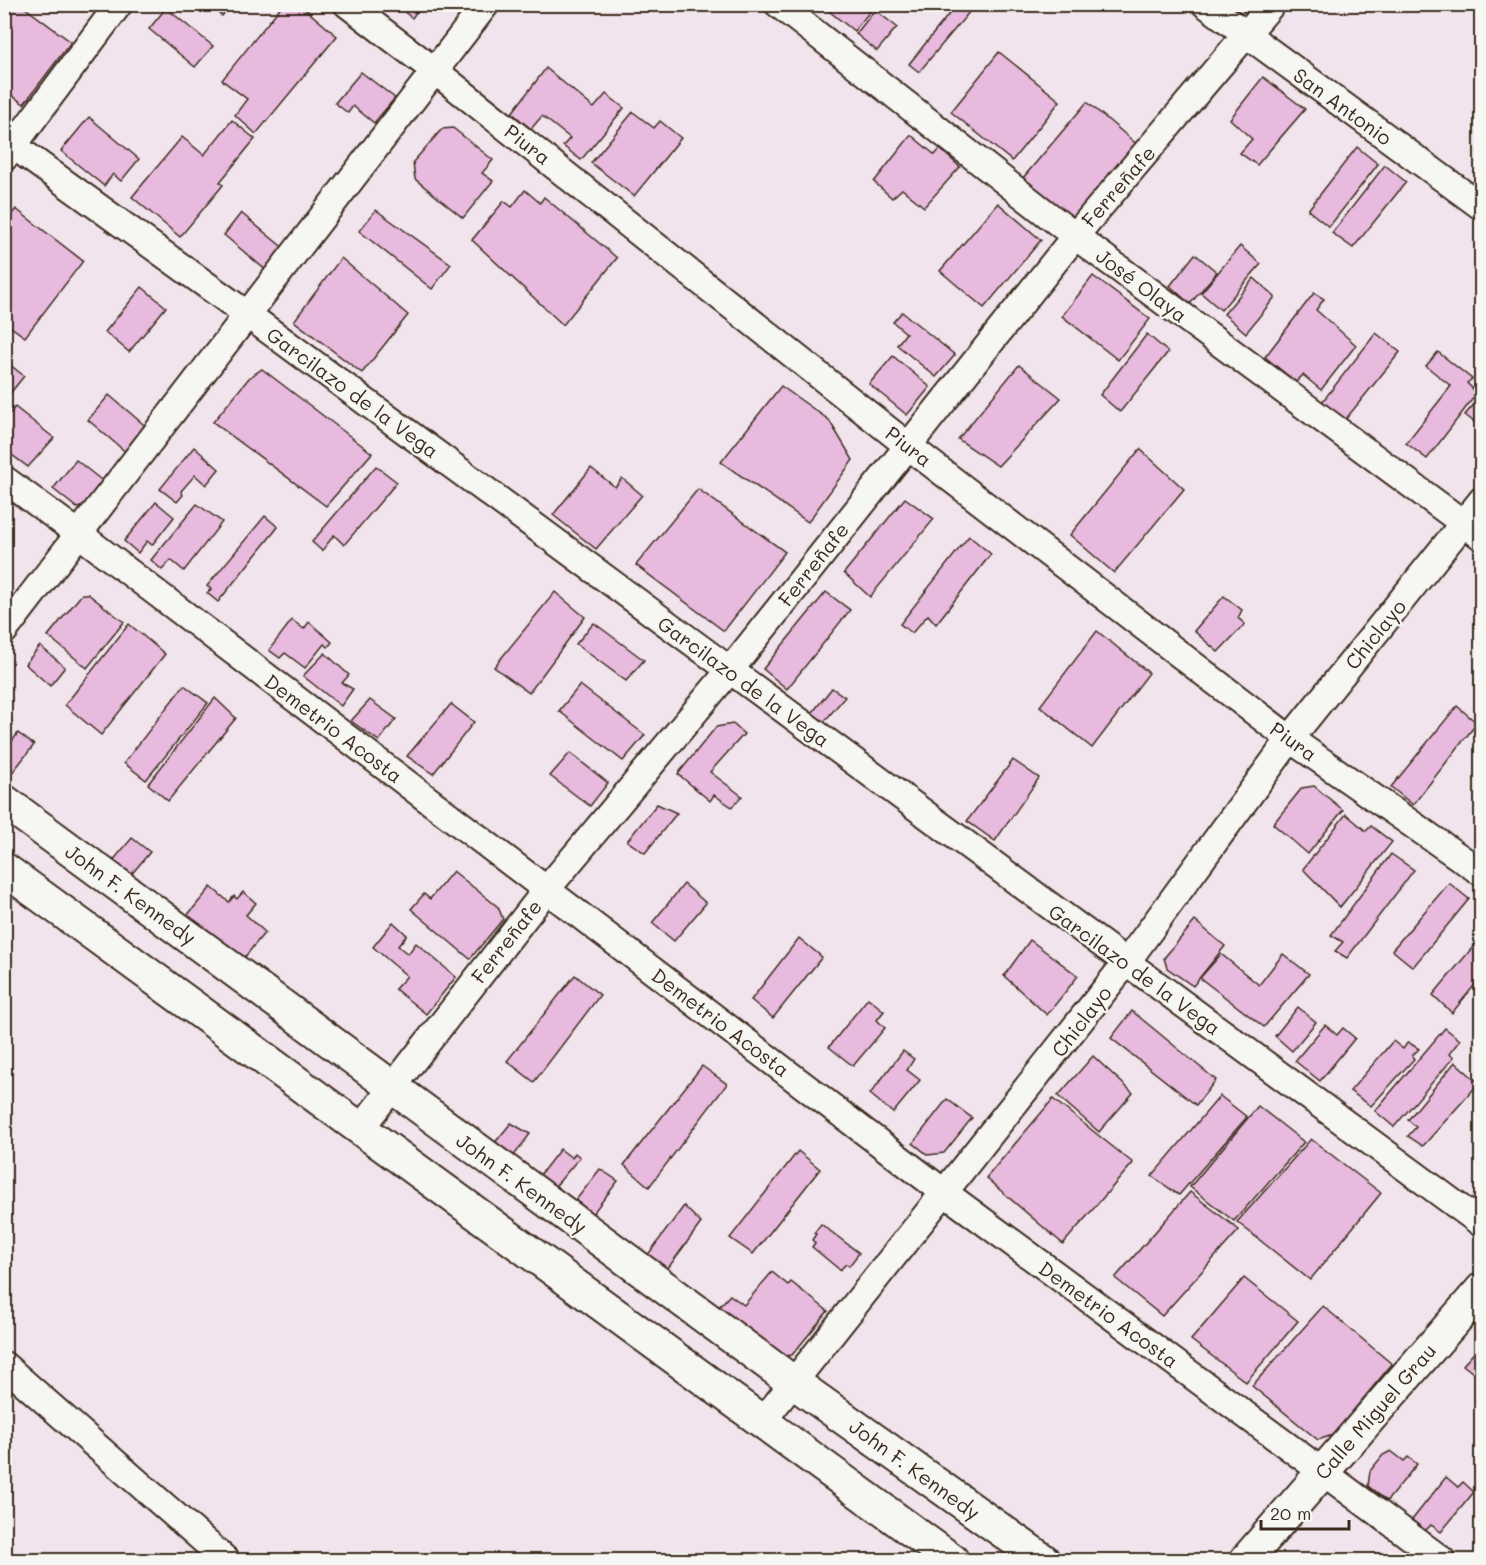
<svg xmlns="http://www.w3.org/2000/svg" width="1486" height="1565" font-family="Mali,sans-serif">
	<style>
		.building { fill: #e8bade; stroke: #3b2a1e; stroke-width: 1.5 }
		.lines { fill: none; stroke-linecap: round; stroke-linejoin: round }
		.minor-casing { stroke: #3b2a1e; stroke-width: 30 }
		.tertiary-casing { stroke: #3b2a1e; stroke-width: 36 }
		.minor { stroke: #f6f6f2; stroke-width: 26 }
		.tertiary { stroke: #f6f6f2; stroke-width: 32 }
		.labels { text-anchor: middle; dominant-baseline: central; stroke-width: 4.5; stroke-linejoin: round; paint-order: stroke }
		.street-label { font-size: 20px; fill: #3b2a1e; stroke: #f6f6f2 }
	</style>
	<rect width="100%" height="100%" fill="#f2e4ec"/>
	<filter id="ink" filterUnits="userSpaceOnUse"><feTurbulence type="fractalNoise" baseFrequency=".0167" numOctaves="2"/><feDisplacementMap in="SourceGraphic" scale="12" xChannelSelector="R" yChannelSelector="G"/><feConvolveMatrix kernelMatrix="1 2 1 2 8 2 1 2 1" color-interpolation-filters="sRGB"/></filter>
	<g filter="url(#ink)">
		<g class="building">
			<polygon points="4,4 20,4 71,42 24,104 4,90"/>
			<polygon points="208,4 232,4 222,16"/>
			<polygon points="283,4 299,4 337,36 256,134 235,115 247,99 222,80"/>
			<polygon points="394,4 422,4 412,18"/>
			<polygon points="820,4 876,4 854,31"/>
			<polygon points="957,4 976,4 919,72 909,64"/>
			<polygon points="166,8 213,46 195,67 149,29"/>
			<polygon points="875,10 897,27 877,51 856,34"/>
			<polygon points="999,52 1060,101 1012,161 951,112"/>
			<polygon points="546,68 594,108 606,94 624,108 581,160 563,146 570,138 542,116 531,129 512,113"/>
			<polygon points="361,72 395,98 374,123 353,106 348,113 335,103"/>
			<polygon points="1263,77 1305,109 1257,165 1240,153 1252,139 1230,119"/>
			<polygon points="1087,102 1139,146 1080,216 1068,215 1023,178"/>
			<polygon points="633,112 654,128 660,121 681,138 634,196 591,163"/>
			<polygon points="89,117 139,159 121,181 113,174 104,186 61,151"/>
			<polygon points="232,120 255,139 220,182 223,185 180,237 132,197 182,137 204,155"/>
			<polygon points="453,128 493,160 482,173 493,181 463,218 415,179 413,162 442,129"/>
			<polygon points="911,135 935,155 940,149 960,167 924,207 902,189 892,198 874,182"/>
			<polygon points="1357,147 1378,164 1329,227 1308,210"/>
			<polygon points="1385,165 1406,182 1353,248 1332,233"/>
			<polygon points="525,190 540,203 544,197 617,258 563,325 472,240 504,201 512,207"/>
			<polygon points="998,203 1041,240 984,308 940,271"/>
			<polygon points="16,209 83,261 25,337 4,322 4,223"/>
			<polygon points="376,210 451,264 432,289 359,231"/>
			<polygon points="241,213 286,250 268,272 224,235"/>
			<polygon points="1240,246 1261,264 1221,310 1201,293"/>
			<polygon points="1195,254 1217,272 1190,304 1170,286"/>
			<polygon points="341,258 408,315 362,373 294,321"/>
			<polygon points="1093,276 1150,319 1118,360 1062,316"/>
			<polygon points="1254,278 1275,297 1246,333 1224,314"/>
			<polygon points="142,287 166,307 129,352 105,332"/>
			<polygon points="1314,293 1324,299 1316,310 1356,345 1321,390 1303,375 1296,382 1265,357"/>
			<polygon points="902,312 955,355 936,377 897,345 906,333 893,322"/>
			<polygon points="1376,333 1400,352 1345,420 1322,402"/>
			<polygon points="1147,334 1168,352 1120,412 1100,395"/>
			<polygon points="1438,352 1472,379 1467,383 1477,393 1427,459 1406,443 1451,386 1426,366"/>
			<polygon points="893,356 930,387 907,415 869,384"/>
			<polygon points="4,360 24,376 4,401"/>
			<polygon points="1019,365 1061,398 998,466 958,439"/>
			<polygon points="262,369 372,453 326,506 213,422 249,378"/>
			<polygon points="781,386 829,420 853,460 808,522 721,462"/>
			<polygon points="109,395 149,429 128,454 88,420"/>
			<polygon points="1482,395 1482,428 1465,415"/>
			<polygon points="15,407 54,438 28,467 4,449 4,420"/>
			<polygon points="194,447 219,469 206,485 195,475 181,491 183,495 177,502 160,489"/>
			<polygon points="1140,449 1184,489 1114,573 1070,535"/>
			<polygon points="76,460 105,483 87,505 77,508 53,489"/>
			<polygon points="376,466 397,482 344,545 334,535 322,551 312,542"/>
			<polygon points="591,468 615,487 622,478 642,495 596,549 553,515"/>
			<polygon points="698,489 785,552 724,631 636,565"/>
			<polygon points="905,498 934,519 870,597 844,573"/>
			<polygon points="156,502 174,517 152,545 147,541 138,553 124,541"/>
			<polygon points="197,504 222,522 184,571 171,560 162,570 151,560"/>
			<polygon points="265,516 278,527 218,602 207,593 211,589 207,586"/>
			<polygon points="969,536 991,554 936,624 928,615 912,633 900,624"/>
			<polygon points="555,592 585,617 529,693 494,667"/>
			<polygon points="826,592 850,610 787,689 763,669"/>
			<polygon points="82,594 88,594 124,622 87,668 48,636"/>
			<polygon points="1224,596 1242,610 1238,618 1245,624 1218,652 1194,631"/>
			<polygon points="292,620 304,629 309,622 332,642 328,647 324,644 305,668 285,653 280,658 269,650"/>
			<polygon points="594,623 644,660 626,681 576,644"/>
			<polygon points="129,624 165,654 101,735 65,705"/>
			<polygon points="1097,631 1149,673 1092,748 1040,706"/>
			<polygon points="40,646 65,667 50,686 25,664"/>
			<polygon points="325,653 349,675 342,683 353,689 341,706 303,676"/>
			<polygon points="184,685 208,703 146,780 124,763"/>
			<polygon points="580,685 645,735 623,761 559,711"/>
			<polygon points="832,688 845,697 823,723 812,713"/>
			<polygon points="215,698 236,718 168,801 148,784"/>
			<polygon points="370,700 396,719 379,741 351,721"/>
			<polygon points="451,704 474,722 433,774 407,756"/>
			<polygon points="1457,706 1477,723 1413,805 1391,787"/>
			<polygon points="733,724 744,734 710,772 742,796 732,807 714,795 710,801 678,774 716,727"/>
			<polygon points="18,733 34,745 4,783 4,752"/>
			<polygon points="570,753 608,783 590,806 550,776"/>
			<polygon points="1013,760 1039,778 995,841 967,821"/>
			<polygon points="1314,786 1343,810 1308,854 1273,824 1302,788"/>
			<polygon points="657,804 677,813 645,853 627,841"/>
			<polygon points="1346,814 1366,831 1371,826 1392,842 1340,907 1303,869"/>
			<polygon points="132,838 150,852 125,882 106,869"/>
			<polygon points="1391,854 1414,870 1347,958 1335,951 1343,942 1331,935"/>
			<polygon points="453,871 498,907 503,919 470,959 411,909 424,894 430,899"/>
			<polygon points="1449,883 1469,899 1413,967 1392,950"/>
			<polygon points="684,884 706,903 674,941 652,923"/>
			<polygon points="211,887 229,902 234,896 237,899 243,892 256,903 246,915 265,932 236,968 181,923"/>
			<polygon points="1195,921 1225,946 1193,986 1167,968 1164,958"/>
			<polygon points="393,922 407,935 398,946 408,954 416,943 456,977 426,1014 395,989 407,976 373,947"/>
			<polygon points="1482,936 1482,976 1452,1013 1433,995"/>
			<polygon points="799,938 822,957 773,1018 751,1000"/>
			<polygon points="1030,940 1078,976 1047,1015 1004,976"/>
			<polygon points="1221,954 1259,985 1283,954 1309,974 1264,1027 1200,978"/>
			<polygon points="575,975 600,995 534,1082 507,1061"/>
			<polygon points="868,998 884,1011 877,1020 885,1028 853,1066 829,1047"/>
			<polygon points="1298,1007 1316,1022 1292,1051 1275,1036"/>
			<polygon points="1132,1011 1216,1080 1196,1105 1111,1038"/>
			<polygon points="1325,1025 1337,1035 1343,1028 1355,1038 1320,1081 1295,1061"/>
			<polygon points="1445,1028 1460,1040 1449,1054 1454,1057 1394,1127 1375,1111"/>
			<polygon points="1393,1041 1403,1049 1408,1042 1419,1049 1412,1056 1414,1059 1371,1106 1350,1091"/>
			<polygon points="903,1051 914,1059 907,1070 920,1080 893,1113 870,1094"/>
			<polygon points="1093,1056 1133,1093 1099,1132 1058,1096"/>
			<polygon points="1455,1062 1479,1083 1423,1146 1408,1136 1416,1127 1408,1120"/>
			<polygon points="702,1066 727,1084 649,1187 624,1165"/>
			<polygon points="1220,1096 1247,1117 1179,1195 1152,1176"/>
			<polygon points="947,1099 972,1118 944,1153 928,1155 913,1143"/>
			<polygon points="1053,1099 1133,1163 1063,1244 986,1178"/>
			<polygon points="1258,1106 1304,1142 1234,1221 1190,1187"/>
			<polygon points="511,1123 530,1134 507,1165 489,1150"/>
			<polygon points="1311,1139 1381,1193 1310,1280 1237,1222"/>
			<polygon points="560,1149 572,1158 575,1153 580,1157 547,1196 533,1184"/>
			<polygon points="798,1151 820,1169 753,1254 730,1238"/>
			<polygon points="600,1169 618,1181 586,1222 569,1209"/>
			<polygon points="1190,1192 1239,1230 1162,1316 1115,1278"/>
			<polygon points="684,1206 701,1223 663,1275 644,1260"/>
			<polygon points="821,1224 859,1253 849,1266 846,1264 840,1270 812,1247 815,1243 812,1240 816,1234 814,1233"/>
			<polygon points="772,1272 788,1285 791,1282 828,1311 792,1355 779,1357 716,1310 730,1295 744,1305"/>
			<polygon points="1244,1278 1298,1321 1246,1382 1191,1340"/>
			<polygon points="1323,1306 1392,1364 1333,1435 1318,1440 1252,1386"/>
			<polygon points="1482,1344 1482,1380 1463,1365"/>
			<polygon points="1391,1451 1404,1461 1408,1457 1417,1464 1387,1501 1368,1486 1370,1471 1383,1455"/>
			<polygon points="1446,1477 1458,1487 1463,1482 1474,1492 1441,1532 1431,1525 1425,1531 1412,1520"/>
		</g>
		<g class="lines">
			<defs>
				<g id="minor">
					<polyline points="347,4 435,71 907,445 1290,739 1482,873"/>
					<polyline points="778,4 1075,236 1482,537"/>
					<polyline points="1205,4 1482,207"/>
					<polyline points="4,139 248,315 1482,1224"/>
					<polyline points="4,158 119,4"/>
					<polyline points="4,479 79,534 945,1193 1442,1560"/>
					<polyline points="4,631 486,4"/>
					<polyline points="360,1129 547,889 730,670 1075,236 1272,4"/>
					<polyline points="4,1365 226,1560"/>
					<polyline points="762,1422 1126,963 1290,739 1482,500"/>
				</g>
				<g id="tertiary">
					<polyline points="4,801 793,1382 1043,1560"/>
					<polyline points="4,869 952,1560"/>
					<polyline points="1246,1560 1482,1289"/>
				</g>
			</defs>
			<use href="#minor" class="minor-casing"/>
			<use href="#tertiary" class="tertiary-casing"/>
			<use href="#minor" class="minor"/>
			<use href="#tertiary" class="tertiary"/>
		</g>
	</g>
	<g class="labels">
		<g class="street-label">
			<text transform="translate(1343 106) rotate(36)">San Antonio</text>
			<text transform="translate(528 144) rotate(38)">Piura</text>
			<text transform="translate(1118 186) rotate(-49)">Ferreñafe</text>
			<text transform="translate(1142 285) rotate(37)">José Olaya</text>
			<text transform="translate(353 392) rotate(36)">Garcilazo de la Vega</text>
			<text transform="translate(909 446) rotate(38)">Piura</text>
			<text transform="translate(813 564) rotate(-52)">Ferreñafe</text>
			<text transform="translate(1375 634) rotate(-51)">Chiclayo</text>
			<text transform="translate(744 681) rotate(36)">Garcilazo de la Vega</text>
			<text transform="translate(334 728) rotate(37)">Demetrio Acosta</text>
			<text transform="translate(1294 741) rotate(36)">Piura</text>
			<text transform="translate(131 894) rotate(36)">John F. Kennedy</text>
			<text transform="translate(506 941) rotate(-52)">Ferreñafe</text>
			<text transform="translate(1135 969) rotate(36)">Garcilazo de la Vega</text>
			<text transform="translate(1081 1021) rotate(-52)">Chiclayo</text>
			<text transform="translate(721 1022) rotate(37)">Demetrio Acosta</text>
			<text transform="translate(522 1183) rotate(36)">John F. Kennedy</text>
			<text transform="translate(1109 1314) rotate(36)">Demetrio Acosta</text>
			<text transform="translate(1375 1411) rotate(-49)">Calle Miguel Grau</text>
			<text transform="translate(915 1469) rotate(36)">John F. Kennedy</text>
		</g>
	</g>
	<rect width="1486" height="1565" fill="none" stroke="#f6f6f2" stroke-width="24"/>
	<rect x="12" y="12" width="1462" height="1541" fill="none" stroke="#3b2a1e" stroke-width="2" filter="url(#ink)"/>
	<path d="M1261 1520v9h88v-9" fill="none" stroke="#3b2a1e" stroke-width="3"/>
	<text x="1270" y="1520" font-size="18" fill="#3b2a1e" stroke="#f6f6f2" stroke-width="4.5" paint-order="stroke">20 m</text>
</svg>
